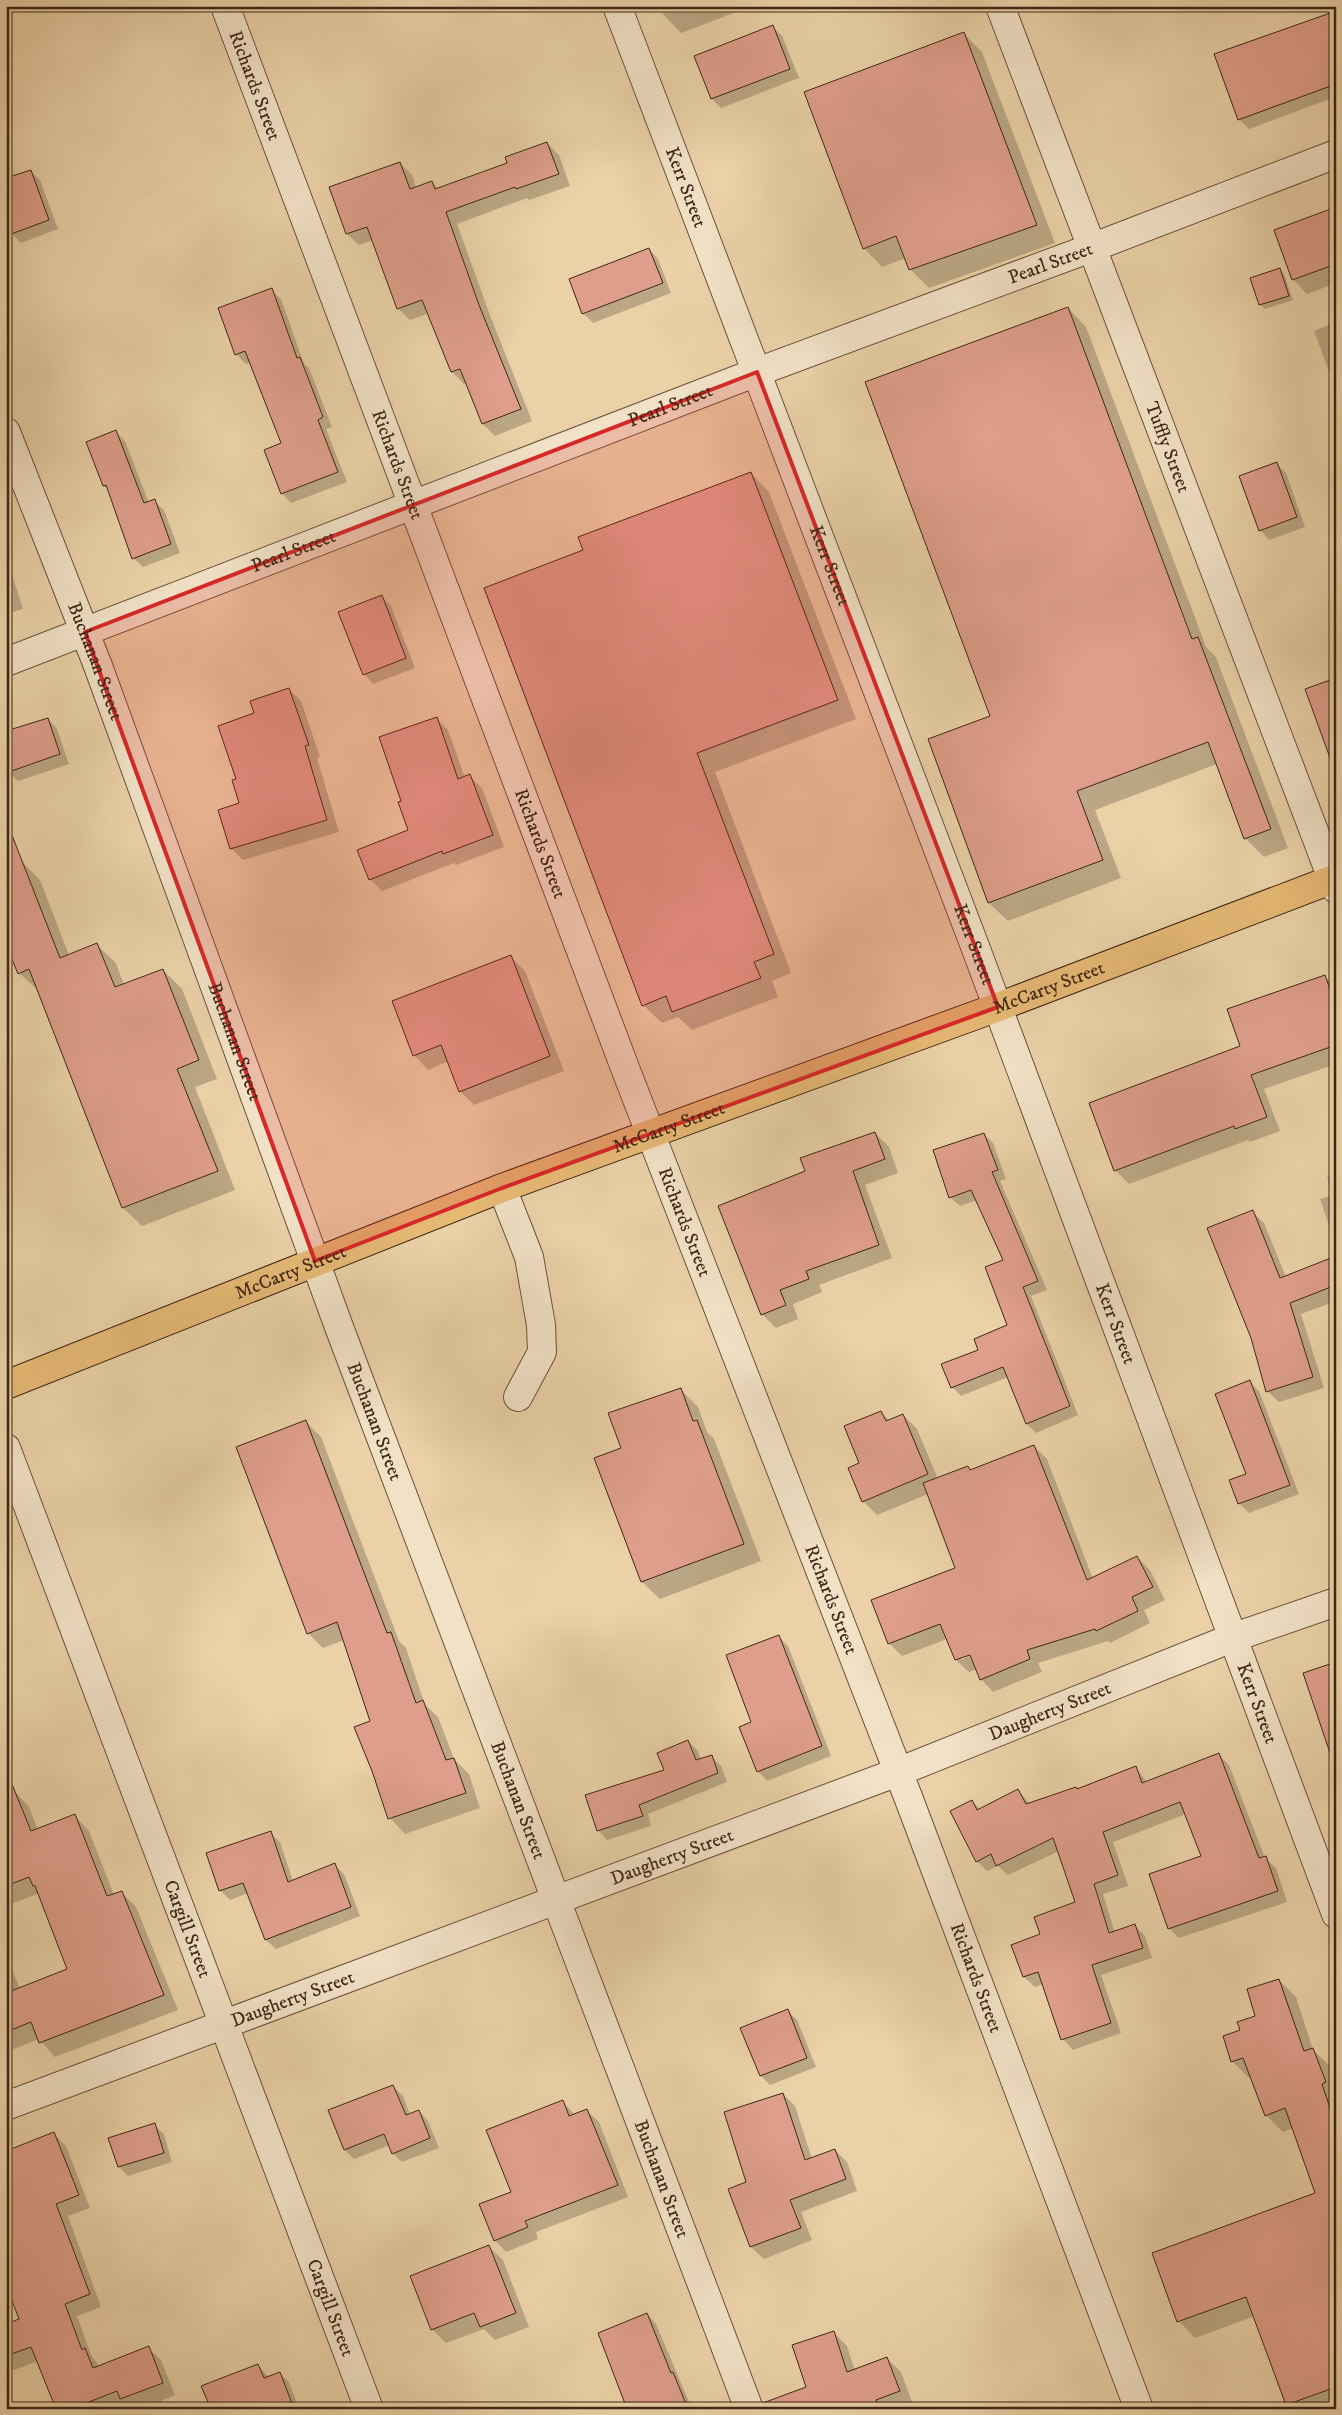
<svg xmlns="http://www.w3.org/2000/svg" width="1342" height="2415" font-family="'IM FELL DW Pica',serif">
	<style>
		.shadow { fill: #0003; fill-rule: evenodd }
		.building { fill: #de9e8b; stroke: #3f2715 }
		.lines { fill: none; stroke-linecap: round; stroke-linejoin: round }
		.minor-casing { stroke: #6a523a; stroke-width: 30 }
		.major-casing { stroke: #3f2715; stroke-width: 30 }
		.minor { stroke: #f1e1c6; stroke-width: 28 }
		.major { stroke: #e5b874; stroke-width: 28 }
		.marked { fill: #d62828; fill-opacity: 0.2; stroke: #d62828; stroke-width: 4; stroke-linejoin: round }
		.labels { text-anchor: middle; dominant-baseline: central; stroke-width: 4; stroke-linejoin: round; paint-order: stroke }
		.street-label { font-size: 19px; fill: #3f2715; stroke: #f1e1c6 }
	</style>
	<rect width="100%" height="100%" fill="#ead1a7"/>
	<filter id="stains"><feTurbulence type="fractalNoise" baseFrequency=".004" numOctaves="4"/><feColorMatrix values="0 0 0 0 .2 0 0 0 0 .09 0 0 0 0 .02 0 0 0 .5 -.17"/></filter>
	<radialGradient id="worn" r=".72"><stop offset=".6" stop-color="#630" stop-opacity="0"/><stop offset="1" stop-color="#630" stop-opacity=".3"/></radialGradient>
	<g class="shadow">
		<polygon points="660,6 752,6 681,33 663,14"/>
		<polygon points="1336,12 1336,102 1332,98 1249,129 1239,119"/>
		<polygon points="773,27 782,36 799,78 721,108 712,99 696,57"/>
		<polygon points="963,33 982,52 1055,243 929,288 910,269 906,258 882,267 864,248"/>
		<polygon points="547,143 559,155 570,186 529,200 527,198 457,224 491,318 532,421 495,436 483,424 467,382 464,384 452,372 429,313 410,320 398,308 373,240 359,245 347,234 400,163 412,175 416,188 432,182 438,189 508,163"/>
		<polygon points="30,171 40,180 58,229 21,243 11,233"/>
		<polygon points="1336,208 1336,283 1307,294 1293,279"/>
		<polygon points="649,249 658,259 671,293 593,323 583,313"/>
		<polygon points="1280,270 1284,274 1293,300 1265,309 1261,305 1252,278"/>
		<polygon points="271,290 281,299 304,364 309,368 332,427 326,429 347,482 291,503 282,493 283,444 251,362 246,364 236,354"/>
		<polygon points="1068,308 1086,327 1206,647 1216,657 1288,848 1264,857 1245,838 1217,764 1095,810 1121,878 1008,921 989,903 929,740 992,716"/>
		<polygon points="1336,322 1336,390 1314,331"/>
		<polygon points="115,432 125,441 149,503 154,501 164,510 180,553 143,567 133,558 109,490 104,486 88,443"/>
		<polygon points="1276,464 1286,473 1305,527 1269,540 1260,530"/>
		<polygon points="751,473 769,492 856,719 715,772 791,973 772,981 778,997 692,1030 678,1017 662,1023 643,1005"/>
		<polygon points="6,556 23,609 6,614"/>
		<polygon points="381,596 391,606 415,668 373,684 364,674"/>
		<polygon points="289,689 301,701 320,757 317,758 339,832 243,860 231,848 241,804 238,780"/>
		<polygon points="436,718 448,730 465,778 470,776 482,788 504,847 456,865 454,863 382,891 370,879 410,831 403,801"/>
		<polygon points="48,719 57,729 69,764 18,781 8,772"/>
		<polygon points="21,861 40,880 69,955 97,945 116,963 124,985 163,970 182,989 217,1079 195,1087 235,1190 142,1226 123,1208 39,991 19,973 6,941 6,867"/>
		<polygon points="511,957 525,971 564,1071 474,1105 460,1091 449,1061 428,1070 414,1055"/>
		<polygon points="1325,977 1336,988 1336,1064 1264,1089 1280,1131 1250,1142 1248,1140 1129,1184 1115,1170"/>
		<polygon points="875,1133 889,1147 898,1173 865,1185 892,1258 819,1285 822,1292 793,1304 798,1319 776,1328 762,1314 806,1172"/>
		<polygon points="984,1134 993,1143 1006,1179 1000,1181 1047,1290 1031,1296 1078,1415 1036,1433 1027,1424 1008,1377 961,1396 952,1387 980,1350 1009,1326 1005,1261 977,1200 960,1206 950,1197"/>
		<polygon points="1336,1174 1336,1246 1320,1199 1333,1195 1327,1177"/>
		<polygon points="1253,1212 1264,1223 1286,1277 1336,1257 1336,1301 1301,1314 1324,1388 1279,1402 1267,1391"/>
		<polygon points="1249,1382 1259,1391 1299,1494 1249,1513 1239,1503 1247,1474"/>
		<polygon points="680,1389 698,1407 707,1432 714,1439 761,1561 660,1599 642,1582 596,1459 623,1449"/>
		<path d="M881,1412L890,1421L903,1415L917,1429L938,1479L968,1467L971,1470L1034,1446L1047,1459L1093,1579L1137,1557L1150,1570L1165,1600L1144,1610L1150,1623L1110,1643L1108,1641L1038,1663L1042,1672L993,1692L981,1679L977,1669L969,1672L956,1660L947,1639L902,1656L889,1643L956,1569L928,1494L877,1515L863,1501L861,1464ZM976,1653L961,1660V1657Z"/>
		<polygon points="306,1422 321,1437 399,1641 406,1648 425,1705 438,1717 454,1759 469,1774 480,1808 405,1834 390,1818 371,1722 344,1640 323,1648 308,1633"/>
		<polygon points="778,1636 788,1646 831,1756 767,1781 758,1771 752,1722"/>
		<polygon points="688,1741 698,1751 701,1760 711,1756 721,1766 727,1782 648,1814 651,1826 607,1840 598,1830 665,1771"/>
		<polygon points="1219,1755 1229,1765 1265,1858 1276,1868 1287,1902 1179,1938 1169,1928 1202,1857 1186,1814 1113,1842 1128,1886 1103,1894 1115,1933 1135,1926 1145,1936 1152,1958 1101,1975 1121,2033 1073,2050 1063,2039 1043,1984 1035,1987 1024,1977 1013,1946 1041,1935 1076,1903 1059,1851 1008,1875 998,1866 987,1871 977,1861 972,1801 980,1809 1018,1790 1030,1804 1077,1790 1135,1767 1147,1782"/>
		<polygon points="6,1768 16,1793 29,1807 38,1830 75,1816 89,1831 114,1895 121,1892 136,1907 178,2010 55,2057 39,2039 6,2052 6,1955 20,1989 69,1970 40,1893 6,1906"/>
		<polygon points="270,1833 280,1842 293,1881 334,1865 344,1874 360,1916 276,1949 266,1940 248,1893 230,1900 220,1890"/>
		<polygon points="1336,1855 1336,1865 1333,1856"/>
		<polygon points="1279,1980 1296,1997 1313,2050 1330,2066 1336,2082 1336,2409 1291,2409 1287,2404 1255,2316 1195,2338 1179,2321 1316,2194 1294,2128 1283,2132 1266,2115 1252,2077 1249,2078 1232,2061 1241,2031 1257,2017"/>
		<polygon points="788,2011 797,2020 816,2067 770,2085 761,2076 742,2029"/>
		<polygon points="393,2086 403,2096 410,2115 419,2111 428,2121 439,2148 402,2162 393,2153 390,2145 354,2159 345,2150 330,2111"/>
		<polygon points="783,2094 795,2106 812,2159 835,2150 847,2162 857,2191 801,2212 812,2240 764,2259 751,2247 730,2190 748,2183"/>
		<polygon points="562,2101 575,2115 587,2111 599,2122 628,2197 536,2232 538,2239 506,2252 495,2240 512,2193"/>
		<polygon points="154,2125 164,2134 172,2162 128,2176 119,2167"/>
		<polygon points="54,2134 66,2146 90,2208 68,2216 101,2307 77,2316 91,2355 99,2366 148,2348 161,2360 175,2395 161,2401 164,2409 57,2409 38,2361 14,2370 6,2362 6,2325 20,2320"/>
		<polygon points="488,2246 503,2260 529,2327 495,2340 484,2329 446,2343 432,2329"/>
		<polygon points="647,2314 656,2324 692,2409 627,2409"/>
		<polygon points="834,2333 847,2346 855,2370 887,2358 901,2372 913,2405 902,2409 783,2409 808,2388"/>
		<polygon points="258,2365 268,2377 279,2373 289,2382 299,2409 212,2409"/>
	</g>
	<g class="building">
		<polygon points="1336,11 1336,84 1238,120 1214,54"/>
		<polygon points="773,25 790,69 711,99 694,56"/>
		<polygon points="964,32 1037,225 909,270 896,236 863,249 804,92"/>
		<polygon points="547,142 559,174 516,189 515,187 446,212 479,305 521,409 482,424 460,369 451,372 422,300 397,309 367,227 346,234 329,187 400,162 410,189 432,181 435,189 507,163 505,157"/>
		<polygon points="31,170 49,220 6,236 6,178"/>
		<polygon points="1336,207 1336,264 1292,280 1274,230"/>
		<polygon points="649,248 663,283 582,314 569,279"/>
		<polygon points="1280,268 1289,296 1259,305 1250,278"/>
		<polygon points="272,288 297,358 300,357 323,417 318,420 338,472 281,494 264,450 281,443 245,351 235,355 218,308"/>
		<polygon points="1068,307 1192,639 1198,637 1271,829 1244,839 1208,742 1077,791 1103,860 988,903 928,739 990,716 865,382"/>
		<polygon points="116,430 144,503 155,499 171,544 132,559 106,485 103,486 86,442"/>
		<polygon points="1277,462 1297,517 1259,531 1239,476"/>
		<polygon points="751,472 838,700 697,753 774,954 754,962 761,978 672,1012 666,996 642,1006 484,588 583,550 578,537"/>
		<polygon points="382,595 406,658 363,675 338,612"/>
		<polygon points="1336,678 1336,765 1333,766 1305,689"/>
		<polygon points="289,688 309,745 305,746 327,820 230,849 218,810 239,803 232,780 236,779 218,726 254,713 250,701"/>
		<polygon points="437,717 458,779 470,774 493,835 443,854 442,851 369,880 357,850 408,830 398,802 401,801 379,737"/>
		<polygon points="48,718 60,754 6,773 6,731"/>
		<polygon points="8,825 60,958 97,943 115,987 163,969 199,1060 177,1069 218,1171 122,1208 29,969 18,974 6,944"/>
		<polygon points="511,955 550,1056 459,1092 441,1045 413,1056 392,1001"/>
		<polygon points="1325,975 1336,1006 1336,1045 1251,1075 1267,1117 1235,1129 1234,1126 1114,1171 1089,1103 1240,1046 1227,1009"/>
		<polygon points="875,1132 885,1159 853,1171 879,1245 806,1271 809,1279 780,1290 786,1305 761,1315 718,1206 805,1171 800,1158"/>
		<polygon points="984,1133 998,1170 992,1172 1038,1281 1023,1287 1070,1406 1026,1424 1003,1367 951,1388 941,1364 978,1350 974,1339 1007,1325 985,1267 1003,1260 971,1190 949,1198 933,1150"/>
		<polygon points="1253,1210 1280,1278 1336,1256 1336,1285 1290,1303 1313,1377 1266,1392 1251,1338 1207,1228"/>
		<polygon points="1250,1380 1290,1485 1238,1504 1229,1480 1246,1474 1215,1394"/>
		<polygon points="681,1388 693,1421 697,1420 744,1544 641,1582 594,1458 621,1448 608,1413"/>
		<polygon points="881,1411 886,1421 903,1414 928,1474 862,1502 848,1468 859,1463 844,1426"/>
		<polygon points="306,1420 387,1633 391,1632 416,1703 423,1700 446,1760 454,1758 466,1793 388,1819 372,1771 354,1727 370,1721 337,1622 307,1634 236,1447"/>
		<polygon points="1034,1445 1087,1580 1137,1556 1153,1587 1132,1597 1138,1611 1096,1631 1095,1629 1027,1650 1030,1659 980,1680 970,1655 955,1660 940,1624 888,1644 871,1600 955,1568 923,1483 968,1466 970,1470"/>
		<polygon points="779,1635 822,1746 757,1772 739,1727 751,1722 726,1655"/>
		<polygon points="1336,1662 1336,1755 1331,1756 1303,1673"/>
		<polygon points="688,1740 696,1760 712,1755 718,1773 639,1805 643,1816 597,1831 585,1795 664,1770 657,1753"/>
		<polygon points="1219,1753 1259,1858 1266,1856 1278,1891 1168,1929 1149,1874 1201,1856 1180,1802 1103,1832 1118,1875 1094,1884 1109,1933 1135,1924 1143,1948 1092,1965 1111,2023 1061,2040 1038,1972 1023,1977 1011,1945 1040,1934 1034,1917 1075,1902 1053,1838 996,1866 991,1854 976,1862 950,1811 972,1800 977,1810 1018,1789 1026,1804 1076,1787 1077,1789 1136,1766 1142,1783"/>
		<polygon points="7,1772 31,1831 75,1814 107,1896 122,1891 164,1995 39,2043 31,2022 6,2032 6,1993 67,1969 35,1886 33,1886 29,1877 6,1886"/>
		<polygon points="271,1831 288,1882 335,1863 351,1907 265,1940 243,1883 219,1891 206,1853"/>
		<polygon points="1279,1979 1304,2051 1313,2048 1326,2082 1322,2084 1336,2126 1336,2387 1286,2405 1246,2297 1177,2322 1152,2253 1315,2193 1285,2108 1265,2116 1243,2058 1231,2062 1223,2036 1240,2030 1237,2022 1255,2016 1247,1989"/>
		<polygon points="788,2009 807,2058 760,2076 740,2028"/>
		<polygon points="393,2085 406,2115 419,2110 430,2138 392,2154 384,2134 344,2150 328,2110"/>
		<polygon points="783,2093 805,2160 835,2149 846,2179 790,2200 801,2228 750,2247 728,2189 746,2182 724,2112"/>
		<polygon points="563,2100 569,2116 587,2109 618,2185 525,2221 528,2227 494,2241 479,2204 511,2192 486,2130"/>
		<polygon points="155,2123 164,2153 118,2167 108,2138"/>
		<polygon points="54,2132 79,2195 56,2204 90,2294 65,2304 82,2350 85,2348 93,2368 149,2346 163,2383 120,2399 117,2391 71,2409 56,2409 31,2347 6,2356 6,2324 19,2319 6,2285 6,2151"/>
		<polygon points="489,2245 516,2313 480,2327 474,2313 431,2330 410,2276"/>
		<polygon points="647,2313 671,2373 673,2372 688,2409 627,2409 598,2333"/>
		<polygon points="834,2331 847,2372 887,2357 900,2391 876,2400 879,2409 764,2409 763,2403 806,2387 792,2345"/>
		<polygon points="258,2364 264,2378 280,2372 294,2409 211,2409 201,2386"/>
	</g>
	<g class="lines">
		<defs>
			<g id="minor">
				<path id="s1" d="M225,6L625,1068L910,1802L1139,2409"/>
				<path id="s2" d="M617,6L976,949L1336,1914"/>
				<path id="s3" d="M1000,6L1336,889"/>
				<path id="s4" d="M6,432L98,666L339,1327L749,2409"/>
				<path id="s5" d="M6,662L757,372L1091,248L1336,154"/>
				<polyline points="502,1188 529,1257 541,1325 542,1352 518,1397"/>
				<path id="s6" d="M6,1448L369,2409"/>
				<path id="s7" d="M6,2106L898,1772L1232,1638L1336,1602"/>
			</g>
			<g id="major">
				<path id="s8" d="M6,1385L502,1188L998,1007L1336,878"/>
			</g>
		</defs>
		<use href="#minor" class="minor-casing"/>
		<use href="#major" class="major-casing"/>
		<use href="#minor" class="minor"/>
		<use href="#major" class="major"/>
	</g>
	<path class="marked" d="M757,372L998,1007L502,1188L315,1261L85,632Z"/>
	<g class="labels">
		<g class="street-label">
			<text stroke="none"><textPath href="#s1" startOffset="85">Richards Street</textPath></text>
			<text stroke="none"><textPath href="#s2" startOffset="194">Kerr Street</textPath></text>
			<text stroke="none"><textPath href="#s5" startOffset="1118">Pearl Street</textPath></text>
			<text stroke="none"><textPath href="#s5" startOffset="712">Pearl Street</textPath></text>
			<text stroke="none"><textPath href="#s3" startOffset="472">Tuffly Street</textPath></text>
			<text stroke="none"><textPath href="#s1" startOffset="490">Richards Street</textPath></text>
			<text stroke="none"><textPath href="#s5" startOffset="308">Pearl Street</textPath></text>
			<text stroke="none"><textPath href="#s2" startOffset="599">Kerr Street</textPath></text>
			<text stroke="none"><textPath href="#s4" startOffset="246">Buchanan Street</textPath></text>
			<text stroke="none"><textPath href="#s1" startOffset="895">Richards Street</textPath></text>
			<text stroke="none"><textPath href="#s2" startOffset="1004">Kerr Street</textPath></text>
			<text stroke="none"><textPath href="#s8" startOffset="1116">McCarty Street</textPath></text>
			<text stroke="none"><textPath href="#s4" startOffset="651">Buchanan Street</textPath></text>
			<text stroke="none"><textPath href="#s8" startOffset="711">McCarty Street</textPath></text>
			<text stroke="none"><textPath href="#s1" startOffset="1300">Richards Street</textPath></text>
			<text stroke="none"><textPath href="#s8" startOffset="306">McCarty Street</textPath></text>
			<text stroke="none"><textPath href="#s2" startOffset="1409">Kerr Street</textPath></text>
			<text stroke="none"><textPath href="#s4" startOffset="1056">Buchanan Street</textPath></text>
			<text stroke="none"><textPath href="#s1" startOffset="1705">Richards Street</textPath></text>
			<text stroke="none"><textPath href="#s2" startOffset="1814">Kerr Street</textPath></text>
			<text stroke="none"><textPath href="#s7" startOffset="1116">Daugherty Street</textPath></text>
			<text stroke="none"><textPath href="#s4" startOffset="1461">Buchanan Street</textPath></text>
			<text stroke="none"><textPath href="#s7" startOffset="711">Daugherty Street</textPath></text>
			<text stroke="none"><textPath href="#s6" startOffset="514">Cargill Street</textPath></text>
			<text stroke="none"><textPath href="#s1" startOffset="2110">Richards Street</textPath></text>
			<text stroke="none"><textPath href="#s7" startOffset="306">Daugherty Street</textPath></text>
			<text stroke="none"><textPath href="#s4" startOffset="1866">Buchanan Street</textPath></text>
			<text stroke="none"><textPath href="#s6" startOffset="919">Cargill Street</textPath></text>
		</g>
	</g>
	<rect width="1342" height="2415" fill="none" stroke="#ead1a7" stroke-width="25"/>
	<rect x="8" y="8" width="1327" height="2400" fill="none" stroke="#3f2715" stroke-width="2.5"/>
	<rect x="12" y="12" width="1317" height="2390" fill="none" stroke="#3f2715"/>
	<rect width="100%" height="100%" filter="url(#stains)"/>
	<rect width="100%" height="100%" fill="url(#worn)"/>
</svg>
